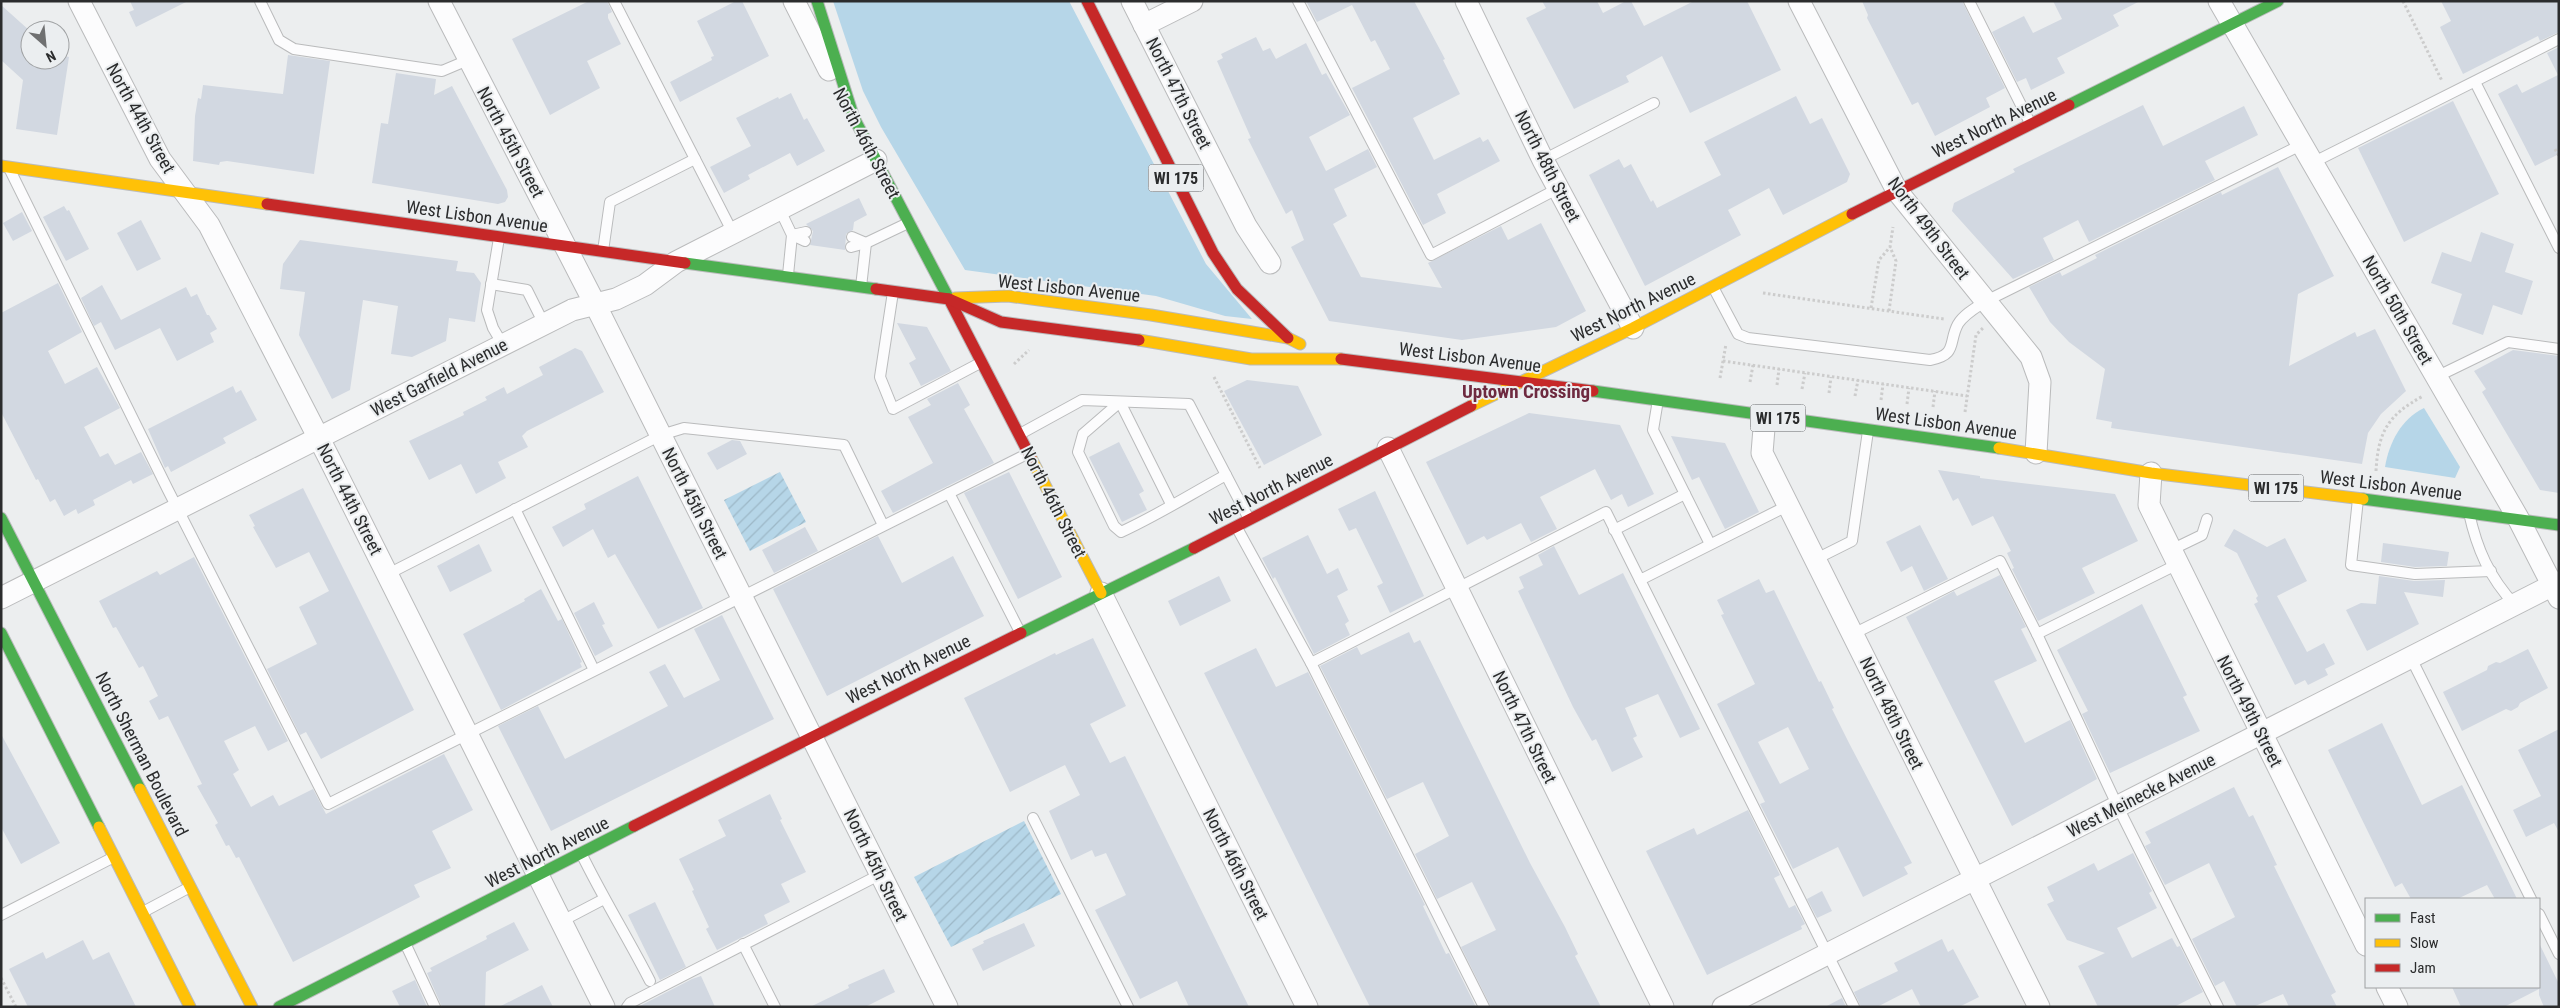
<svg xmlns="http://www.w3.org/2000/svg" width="2560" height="1008" font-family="'Roboto Condensed',sans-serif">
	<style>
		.grass { fill: #b6d6e8 }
		.garden { fill: url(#garden-furrows) }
		.building { fill: #d2d8e1; fill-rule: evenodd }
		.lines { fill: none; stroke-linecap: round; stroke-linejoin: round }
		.lane-casing { stroke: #babbbc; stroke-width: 12 }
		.street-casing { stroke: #babbbc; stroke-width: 23 }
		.fast-casing { stroke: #babbbc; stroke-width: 13 }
		.slow-casing { stroke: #babbbc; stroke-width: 13 }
		.jam-casing { stroke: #babbbc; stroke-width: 13 }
		.path { stroke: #ccc; stroke-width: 3; stroke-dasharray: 2.5 2.5; stroke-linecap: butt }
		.lane { stroke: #fcfcfd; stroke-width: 10 }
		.street { stroke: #fcfcfd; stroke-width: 21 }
		.fast { stroke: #4caf50; stroke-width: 11 }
		.slow { stroke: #ffc107; stroke-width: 11 }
		.jam { stroke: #c62828; stroke-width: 11 }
		.labels { text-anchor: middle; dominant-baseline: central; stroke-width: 4; stroke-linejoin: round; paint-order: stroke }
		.shield { fill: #ebeef0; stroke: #656668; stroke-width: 1 }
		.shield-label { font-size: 16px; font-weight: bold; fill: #2b2c2d }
		.street-label { font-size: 18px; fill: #2b2c2d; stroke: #ebeef0 }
		.neighbourhood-label { font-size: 19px; font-weight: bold; fill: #6e2a40; stroke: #ebeef0 }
	</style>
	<defs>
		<pattern id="garden-furrows" width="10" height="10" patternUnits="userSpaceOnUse" patternTransform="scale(1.25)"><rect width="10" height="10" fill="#b6d6e8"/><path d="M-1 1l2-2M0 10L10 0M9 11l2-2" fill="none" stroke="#9db8c7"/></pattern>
	</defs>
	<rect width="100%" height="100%" fill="#eceeef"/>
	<g class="grass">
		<polygon points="833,1 1069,1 1206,264 1252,319 1225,316 1156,296 965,270 881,127 863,91"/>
		<path d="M2424,408L2460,467L2455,478L2385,467C2389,443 2401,419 2424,408Z"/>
	</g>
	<g class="garden">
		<polygon points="780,472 806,522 750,551 724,500"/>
		<polygon points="1024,821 1061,894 951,947 914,877"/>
	</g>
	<g class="building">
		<polygon points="130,1 188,1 136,27 129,12 134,10"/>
		<polygon points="589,1 607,1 612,12 608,14 608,18 621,44 587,61 600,88 550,115 512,39"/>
		<polygon points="736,1 742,1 769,56 680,102 670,82 712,60 711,57 714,56 697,21"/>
		<polygon points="1306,1 1414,1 1445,59 1443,60 1460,94 1413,118 1434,160 1480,137 1483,142 1488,139 1500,161 1437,194 1446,213 1423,225 1352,88 1390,69 1375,40 1371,42 1352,5 1317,22"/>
		<polygon points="1542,1 1597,1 1603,13 1626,1 1631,1 1644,26 1694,1 1747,1 1781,70 1690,113 1662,56 1626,76 1629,82 1574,109 1526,18 1546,8"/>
		<polygon points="1862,1 1962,1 2005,88 1986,98 1990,107 1935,136 1918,102 1912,105 1867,18 1868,15"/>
		<polygon points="2053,1 2140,1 2113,15 2119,26 2057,58 2065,73 2031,90 2026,78 2017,82 1992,32 2024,16 2033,33 2062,19"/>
		<polygon points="2441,1 2559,1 2559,32 2540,41 2538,36 2463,74 2440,27 2451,21"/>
		<polygon points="1,5 30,31 30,60 60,60 60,55 69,57 57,135 16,129 23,80 1,60"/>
		<polygon points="1256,37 1263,51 1270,48 1276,59 1306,43 1322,75 1326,73 1350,115 1309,137 1326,171 1368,149 1377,167 1334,189 1347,216 1333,224 1361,277 1442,288 1428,263 1501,226 1508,240 1541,223 1586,311 1556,327 1462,340 1329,321 1291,247 1304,240 1292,210 1286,214 1248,139 1251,138 1217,61 1223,58 1221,54"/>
		<polygon points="2559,47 2559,154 2535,166 2498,94 2517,84 2522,93 2558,75 2547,53"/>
		<polygon points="288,55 330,61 314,174 227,161 220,162 219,165 193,161 195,116 198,98 201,99 203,85 283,94"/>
		<polygon points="396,73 436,79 434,95 452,86 507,190 508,197 505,202 498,204 372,183 381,123 388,124"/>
		<polygon points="791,93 804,120 807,118 825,151 797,166 790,153 748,175 750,179 724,193 710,167 751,146 736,118 778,97 779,99"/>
		<polygon points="1796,96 1810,124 1822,118 1850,174 1847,182 1783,215 1769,188 1728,210 1741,235 1645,286 1589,175 1619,159 1624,168 1631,164 1651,202 1653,200 1657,208 1721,175 1704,142"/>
		<polygon points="2453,101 2499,194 2404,242 2358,148"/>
		<polygon points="2143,105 2163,146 2244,106 2258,135 2205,161 2215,180 2089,242 2078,220 2043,238 2054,260 2013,279 1952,211 1954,203 2015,172 2013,169"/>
		<polygon points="2278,167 2334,276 2298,294 2289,366 2355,332 2357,337 2375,329 2406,391 2381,414 2368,433 2362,464 2111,428 2112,422 2096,419 2105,369 2069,342 2050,322 2029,287 2060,272 2062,276 2097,258 2095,255 2221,192 2222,195"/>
		<polygon points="859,198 867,215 854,222 853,230 846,234 845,250 810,245 813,231 806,224"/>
		<polygon points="64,206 67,211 69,210 89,249 66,261 43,217"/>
		<polygon points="22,212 32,231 13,241 3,223"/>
		<polygon points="141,220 161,259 137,271 117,233"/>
		<polygon points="2481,232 2514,244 2505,272 2533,281 2522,315 2493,305 2483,335 2452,324 2462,294 2431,283 2442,252 2471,262"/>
		<polygon points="300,240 458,261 456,271 474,273 481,283 475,322 449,318 446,341 412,357 391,354 398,306 363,300 350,390 332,399 299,335 305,292 280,289 283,264"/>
		<polygon points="58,283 82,332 48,351 65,384 97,367 120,408 84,427 100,457 108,453 115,465 141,452 153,474 133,484 131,480 93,500 95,505 78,514 76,509 64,516 55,499 50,502 38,479 36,480 1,412 1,313"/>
		<polygon points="102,285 121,320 186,287 191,297 197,294 207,315 209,315 217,329 210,333 214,342 177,361 160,328 115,350 101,322 94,326 81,298"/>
		<polygon points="897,323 927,327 951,371 921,386 909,363 916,359"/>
		<polygon points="575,348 582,351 604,392 527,431 522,436 528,447 498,462 506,478 476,494 461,464 429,480 409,441 464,415 463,412 487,400 485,397 504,387 507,394 543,375 539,367"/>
		<polygon points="2513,350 2559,356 2559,493 2540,490 2482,392 2486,389 2474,371"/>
		<polygon points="1247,380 1298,386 1322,435 1264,465 1224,391"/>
		<polygon points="958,383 970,405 964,409 994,463 893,513 881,491 933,463 908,417 931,405 927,399"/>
		<polygon points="233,386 236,393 241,390 257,420 223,438 226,443 171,472 168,466 165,468 148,429"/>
		<polygon points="1529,413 1620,425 1654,494 1628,507 1622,494 1611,500 1595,469 1540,497 1557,529 1531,542 1521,523 1487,540 1484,536 1467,545 1426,462"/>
		<polygon points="1671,436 1725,443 1759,512 1725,529 1699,477 1692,480"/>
		<polygon points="732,440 740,441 747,454 717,470 707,453"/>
		<polygon points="1119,442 1144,491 1139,494 1147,510 1122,522 1089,457"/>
		<polygon points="1938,470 1980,476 1980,478 2115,494 2138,541 2082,568 2095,593 2038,621 2012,569 2014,568 2007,553 2011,551 1993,516 1972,526 1958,498 1953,501"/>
		<polygon points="1009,472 1062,577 1018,599 964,493"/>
		<polygon points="638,476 703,608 658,629 615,554 608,558 593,529 563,547 552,527 586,509 584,504"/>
		<polygon points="303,488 414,710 321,759 306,732 300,735 267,669 317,644 299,607 329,591 309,552 276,568 253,527 255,526 249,515"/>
		<polygon points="1375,491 1424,596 1390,613 1377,586 1383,583 1356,528 1349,531 1338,509"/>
		<polygon points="1920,525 1948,579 1924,591 1912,566 1901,572 1886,542"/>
		<polygon points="805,527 818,551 774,573 762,550"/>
		<polygon points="2234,529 2267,547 2285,538 2307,581 2277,596 2307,652 2324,643 2335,664 2325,669 2328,675 2308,685 2305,680 2295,685 2254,604 2258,602 2256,598 2258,596 2237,553 2224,546"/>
		<polygon points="1308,535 1327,574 1338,568 1348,590 1337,596 1349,621 1345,624 1350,635 1314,654 1275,577 1273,579 1262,558"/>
		<polygon points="878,536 902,583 953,556 984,616 827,696 773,589"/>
		<polygon points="2383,543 2449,552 2447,566 2415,567 2381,562"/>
		<polygon points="479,544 492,571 450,592 437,566"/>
		<polygon points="1554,546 1579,595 1623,573 1700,729 1680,738 1658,694 1625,708 1637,736 1633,738 1643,757 1612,772 1596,739 1592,741 1573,707 1518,591 1524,588 1519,577 1543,565 1538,555"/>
		<polygon points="194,557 288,741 268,751 255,726 224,741 239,770 233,774 251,807 273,795 279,806 313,789 326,814 444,754 473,810 432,831 451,868 414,885 420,897 293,962 239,857 236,858 229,845 226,846 215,825 218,823 197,786 202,784 168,716 159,720 149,701 158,696 143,666 139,668 116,627 113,628 99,601 157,571 160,575"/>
		<polygon points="2000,575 2026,627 2021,629 2037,661 1994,681 2025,743 2070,720 2097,779 2012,826 1906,617 1954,591 1957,596"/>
		<polygon points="1219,576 1231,601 1180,626 1168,601"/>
		<polygon points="2379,576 2414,581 2445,580 2443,597 2404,592 2419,624 2367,651 2346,610 2361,603 2376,604"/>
		<path d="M1759,579L1766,593L1774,590L1819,682L1821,681L1834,708L1832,709L1849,743L1912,863L1904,867L1908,874L1863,897L1838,847L1793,869L1760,804L1765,802L1717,704L1755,684L1721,615L1724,614L1717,600ZM1788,727L1809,769L1780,784L1758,742Z"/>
		<polygon points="541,589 558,621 562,619 582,662 580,663 582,667 501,710 463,634 525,601 524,599"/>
		<polygon points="594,602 605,624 602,625 613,646 595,656 574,613"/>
		<polygon points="2142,604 2187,695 2183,697 2200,731 2110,773 2082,714 2088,711 2057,650"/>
		<polygon points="722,615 774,719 551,831 498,726 538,706 565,759 668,706 649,672 665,664 684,698 720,680 694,629"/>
		<polygon points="1409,632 1414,643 1420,640 1530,863 1565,927 1578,954 1575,956 1601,1007 1491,1007 1461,947 1496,930 1472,882 1437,899 1415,854 1449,836 1423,782 1387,799 1320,666 1357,647 1361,655"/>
		<polygon points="1093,638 1126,706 1090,724 1110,763 1125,756 1249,1007 1189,1007 1177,981 1140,999 1095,910 1126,895 1106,853 1095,857 1092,850 1071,860 1049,811 1080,795 1065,765 1010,792 964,698 1055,653 1056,655"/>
		<polygon points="1256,648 1276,687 1308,672 1425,905 1423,906 1446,954 1449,953 1476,1007 1370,1007 1204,673"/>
		<polygon points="2528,649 2548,688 2520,703 2518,707 2511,711 2506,709 2462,731 2443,692 2487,670 2488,666 2496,662 2500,663"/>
		<polygon points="2382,723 2422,805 2462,785 2517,899 2495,899 2487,885 2457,899 2411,899 2402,883 2395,887 2328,750"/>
		<polygon points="2559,729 2559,832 2554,823 2526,837 2513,810 2541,796 2518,750"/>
		<polygon points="1,734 60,843 21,864 1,827"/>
		<polygon points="2234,787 2249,817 2253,815 2277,865 2274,866 2336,992 2331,995 2337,1007 2289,1007 2283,994 2253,1007 2237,1007 2224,981 2215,986 2192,939 2235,917 2209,863 2165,885 2145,846 2151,843 2145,832"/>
		<polygon points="770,794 782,819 780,820 806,872 781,884 790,902 764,915 768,924 717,950 706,929 709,927 692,891 694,890 679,859 726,836 718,820"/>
		<polygon points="1748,810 1780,875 1774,878 1789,908 1795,905 1805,924 1801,926 1802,929 1707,975 1646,851 1694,828 1697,835"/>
		<polygon points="2133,853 2152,891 2149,893 2157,908 2117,928 2132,958 2172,938 2177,947 2180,946 2203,992 2174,1007 2098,1007 2078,966 2105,953 2067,940 2047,904 2054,901 2047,887 2094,863 2098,871"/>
		<polygon points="1822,891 1832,911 1817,918 1807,899"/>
		<polygon points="655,902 686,967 660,980 628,915"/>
		<polygon points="514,922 529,950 486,972 485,1007 442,1007 427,973 432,971 430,968 487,939 486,936"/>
		<polygon points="1024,923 1035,946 983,971 972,949 984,943 983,941"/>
		<polygon points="1942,939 1948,952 1953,949 1979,997 1959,1007 1921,1007 1912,989 1877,1007 1861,1007 1854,992 1898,971 1894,963"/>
		<polygon points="83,940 93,960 109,952 136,1007 28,1007 9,969 43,952 46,959"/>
		<polygon points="2539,943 2559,984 2559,1007 2544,1007 2539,995 2539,989 2504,1007 2461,1007 2452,987 2539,987"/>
		<polygon points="884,969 895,992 865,1007 810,1007 849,988 848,985"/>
		<polygon points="701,976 715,1007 638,1007 692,979"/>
		<polygon points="415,980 427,1007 400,1007 392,991"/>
		<polygon points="542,985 553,1007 499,1007"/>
		<polygon points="1842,998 1846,1007 1825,1007"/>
	</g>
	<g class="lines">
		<defs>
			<g id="lane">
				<polyline points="260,1 279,40 294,49 442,71 468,60"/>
				<polyline points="614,1 733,233"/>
				<polyline points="1298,1 1431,255 1559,188"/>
				<polyline points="1969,1 2030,123"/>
				<polyline points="2475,82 2559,248"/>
				<polyline points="1543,160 1654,103"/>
				<polyline points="2312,163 2559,39"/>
				<polyline points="10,170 168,490 328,804 1029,453"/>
				<polyline points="780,210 792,235 788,275"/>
				<polyline points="792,235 806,232"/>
				<polyline points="792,235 805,241"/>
				<polyline points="852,237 866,243"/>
				<polyline points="499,238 487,310 493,328 503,345"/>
				<polyline points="851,247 866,243 908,223"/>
				<polyline points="603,251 610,202 695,159"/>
				<polyline points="491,284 527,290 544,324"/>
				<polyline points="861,287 866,243"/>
				<path d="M1713,287L1738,334L1748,338L1930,360C1958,355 1948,342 1958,324C1964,314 1977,307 1986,301L2301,145"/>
				<polyline points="893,292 880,377 893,409 980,363"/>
				<polyline points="2436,377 2508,342 2559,349"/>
				<polyline points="1658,400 1653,430 1710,544"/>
				<polyline points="1020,434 1082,400 1189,404 1249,519"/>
				<polyline points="949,493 1020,632"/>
				<polyline points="2358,499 2351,565 2415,574 2491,571"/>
				<path d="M1171,504L1120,402L1083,434L1078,452L1114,526L1121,532C1158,515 1191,494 1226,475"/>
				<polyline points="515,509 594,670"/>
				<path d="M2469,513C2477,549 2489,577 2515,605"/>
				<polyline points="1237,528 1311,663 1484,1007"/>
				<polyline points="1614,530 1685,494"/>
				<polyline points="2171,550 2202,535 2207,519"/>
				<polyline points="1816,559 1852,541 1868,431"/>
				<polyline points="388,574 661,435 684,428 844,445 883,525"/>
				<polyline points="1640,580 1854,1007"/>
				<polyline points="1853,634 2000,561 2037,634 2178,564"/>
				<polyline points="2037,634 2118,807 2218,1007"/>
				<polyline points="2411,658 2531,899"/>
				<polyline points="1311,663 1606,512 1640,580 1789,505"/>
				<polyline points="1033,818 1128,1007"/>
				<path d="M582,855C603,898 628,938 650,981"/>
				<polyline points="143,912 190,887"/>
				<polyline points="2539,914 2559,954"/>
				<polyline points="1,915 114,857"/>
				<polyline points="562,921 604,899"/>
				<polyline points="743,944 775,1007"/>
				<polyline points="406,945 435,1007"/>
				<polyline points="627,1007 630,1003 881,874"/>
			</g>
			<g id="street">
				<polyline points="79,1 160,159 209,225 329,458 604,1007"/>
				<polyline points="439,1 595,304 947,1007"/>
				<polyline points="794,1 829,70"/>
				<polyline points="1132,1 1246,226 1270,263"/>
				<polyline points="1466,1 1543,160 1633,328"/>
				<polyline points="1799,1 1897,191 2031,357 2040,382 2036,453"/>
				<polyline points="2219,1 2518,518 2559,598"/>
				<polyline points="1144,25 1192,1"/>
				<polyline points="1765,416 1762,453 2039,1007"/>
				<polyline points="1388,448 1663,1007"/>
				<polyline points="2151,473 2149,505 2366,945"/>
				<polyline points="1101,593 1307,1007"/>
				<polyline points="1,598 572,310 616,299 645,285 676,262 876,160"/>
				<polyline points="2387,987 2397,1007"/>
				<polyline points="1723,1007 2559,582"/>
			</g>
			<g id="fast">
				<polyline points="817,1 854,118"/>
				<polyline points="2069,105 2278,1"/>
				<polyline points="854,118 949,299"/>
				<polyline points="685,263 876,289"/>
				<polyline points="1593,391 1999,448"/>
				<polyline points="2363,499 2559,525"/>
				<polyline points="1,518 140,789"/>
				<polyline points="1,633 99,827"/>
				<polyline points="1021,633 1194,548"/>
				<polyline points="279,1007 634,826"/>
			</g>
			<g id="slow">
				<polyline points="1,166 267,204"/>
				<polyline points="955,298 1008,296 1151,315 1288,338 1300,344"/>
				<polyline points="1139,340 1251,359 1341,359"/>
				<polyline points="1471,406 1633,328 1852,214"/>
				<polyline points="1999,448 2151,473 2363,499"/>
				<polyline points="1031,458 1101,593"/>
				<polyline points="140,789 252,1007"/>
				<polyline points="99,827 190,1007"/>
			</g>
			<g id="jam">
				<polyline points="1087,1 1213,253 1237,289 1288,338"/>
				<polyline points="267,204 685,263"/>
				<polyline points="1852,214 2069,105"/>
				<polyline points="876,289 949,299 1031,458"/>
				<polyline points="949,299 1001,322 1139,340"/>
				<polyline points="1341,359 1593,391"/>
				<polyline points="1194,548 1471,406"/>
				<polyline points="634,826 1021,633"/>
			</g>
		</defs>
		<use href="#lane" class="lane-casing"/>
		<use href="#street" class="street-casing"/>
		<use href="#fast" class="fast-casing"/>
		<use href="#slow" class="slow-casing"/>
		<use href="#jam" class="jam-casing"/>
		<g class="path">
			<polyline points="2403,1 2442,81"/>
			<polyline points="2555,149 2559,156"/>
			<polyline points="1763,293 1944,319"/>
			<polyline points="1871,308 1879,260 1890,247 1893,227"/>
			<polyline points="1889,311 1896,261 1890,247"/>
			<polyline points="1723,361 1967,396"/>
			<polyline points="1014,364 1029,350"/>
			<polyline points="1214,377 1260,468"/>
			<polyline points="1720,378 1726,344"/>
			<polyline points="1750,382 1753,365"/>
			<polyline points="1777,385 1779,369"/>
			<polyline points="1802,389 1805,373"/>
			<polyline points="1829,393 1831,377"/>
			<polyline points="1855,396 1858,380"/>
			<polyline points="1881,400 1883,384"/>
			<polyline points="1907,404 1909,388"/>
			<polyline points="1933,407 1935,391"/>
			<polyline points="1965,412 1976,335 1983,328"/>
			<path d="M2376,471C2378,432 2388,415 2423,396"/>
			<polyline points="1,978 16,1007"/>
		</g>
		<use href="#lane" class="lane"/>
		<use href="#street" class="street"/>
		<use href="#fast" class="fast"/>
		<use href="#slow" class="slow"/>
		<use href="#jam" class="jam"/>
	</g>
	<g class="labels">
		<g class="shield">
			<rect x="1148.5" y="164.5" width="55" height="27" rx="4"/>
			<rect x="1750.5" y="404.5" width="55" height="27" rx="4"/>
			<rect x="2248.5" y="474.5" width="55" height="27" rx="4"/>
		</g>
		<g class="shield-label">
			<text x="1176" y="178">WI 175</text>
			<text x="1778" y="418">WI 175</text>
			<text x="2276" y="488">WI 175</text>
		</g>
		<g class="street-label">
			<text transform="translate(1179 93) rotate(63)">North 47th Street</text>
			<text transform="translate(141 118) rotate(61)">North 44th Street</text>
			<text transform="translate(1994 123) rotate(-26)">West North Avenue</text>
			<text transform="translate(511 142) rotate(62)">North 45th Street</text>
			<text transform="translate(867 143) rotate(62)">North 46th Street</text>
			<text transform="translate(1548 166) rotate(63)">North 48th Street</text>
			<text transform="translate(477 216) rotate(8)">West Lisbon Avenue</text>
			<text transform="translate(1929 228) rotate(53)">North 49th Street</text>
			<text transform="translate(1069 288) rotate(6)">West Lisbon Avenue</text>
			<text transform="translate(1633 307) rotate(-26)">West North Avenue</text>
			<text transform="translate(2398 310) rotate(60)">North 50th Street</text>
			<text transform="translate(1470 357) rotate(7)">West Lisbon Avenue</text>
			<text transform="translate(439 377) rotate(-27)">West Garfield Avenue</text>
			<text transform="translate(1946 423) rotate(8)">West Lisbon Avenue</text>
			<text transform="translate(2391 485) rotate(7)">West Lisbon Avenue</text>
			<text transform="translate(1271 489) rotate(-27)">West North Avenue</text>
			<text transform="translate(350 499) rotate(63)">North 44th Street</text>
			<text transform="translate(1054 502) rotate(63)">North 46th Street</text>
			<text transform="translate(695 503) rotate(63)">North 45th Street</text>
			<text transform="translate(908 669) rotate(-26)">West North Avenue</text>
			<text transform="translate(2250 711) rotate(63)">North 49th Street</text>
			<text transform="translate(1892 713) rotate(64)">North 48th Street</text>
			<text transform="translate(1525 727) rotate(64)">North 47th Street</text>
			<text transform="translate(142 754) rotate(63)">North Sherman Boulevard</text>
			<text transform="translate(2141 795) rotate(-27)">West Meinecke Avenue</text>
			<text transform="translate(547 852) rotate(-27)">West North Avenue</text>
			<text transform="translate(1236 864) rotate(63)">North 46th Street</text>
			<text transform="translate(876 865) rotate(64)">North 45th Street</text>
		</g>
		<g class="neighbourhood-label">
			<text x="1526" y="391">Uptown Crossing</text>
		</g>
	</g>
	<rect width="2560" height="1008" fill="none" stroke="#2b2c2d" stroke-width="5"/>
	<rect x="2365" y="898" width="175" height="90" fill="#ebeef0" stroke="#9ea0a2"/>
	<rect x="2375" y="914" width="25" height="8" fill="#4caf50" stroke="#9ea0a2"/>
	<text x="2410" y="923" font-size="15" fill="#2b2c2d">Fast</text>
	<rect x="2375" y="939" width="25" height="8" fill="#ffc107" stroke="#9ea0a2"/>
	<text x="2410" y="948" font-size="15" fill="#2b2c2d">Slow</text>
	<rect x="2375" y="964" width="25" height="8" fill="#c62828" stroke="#9ea0a2"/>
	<text x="2410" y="973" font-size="15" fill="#2b2c2d">Jam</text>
	<g transform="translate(45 45) rotate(153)"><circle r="24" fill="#ebeef0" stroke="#9ea0a2"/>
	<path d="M0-4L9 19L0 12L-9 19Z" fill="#6f7071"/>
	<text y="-8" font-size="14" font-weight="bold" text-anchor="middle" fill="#2b2c2d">N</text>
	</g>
</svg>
